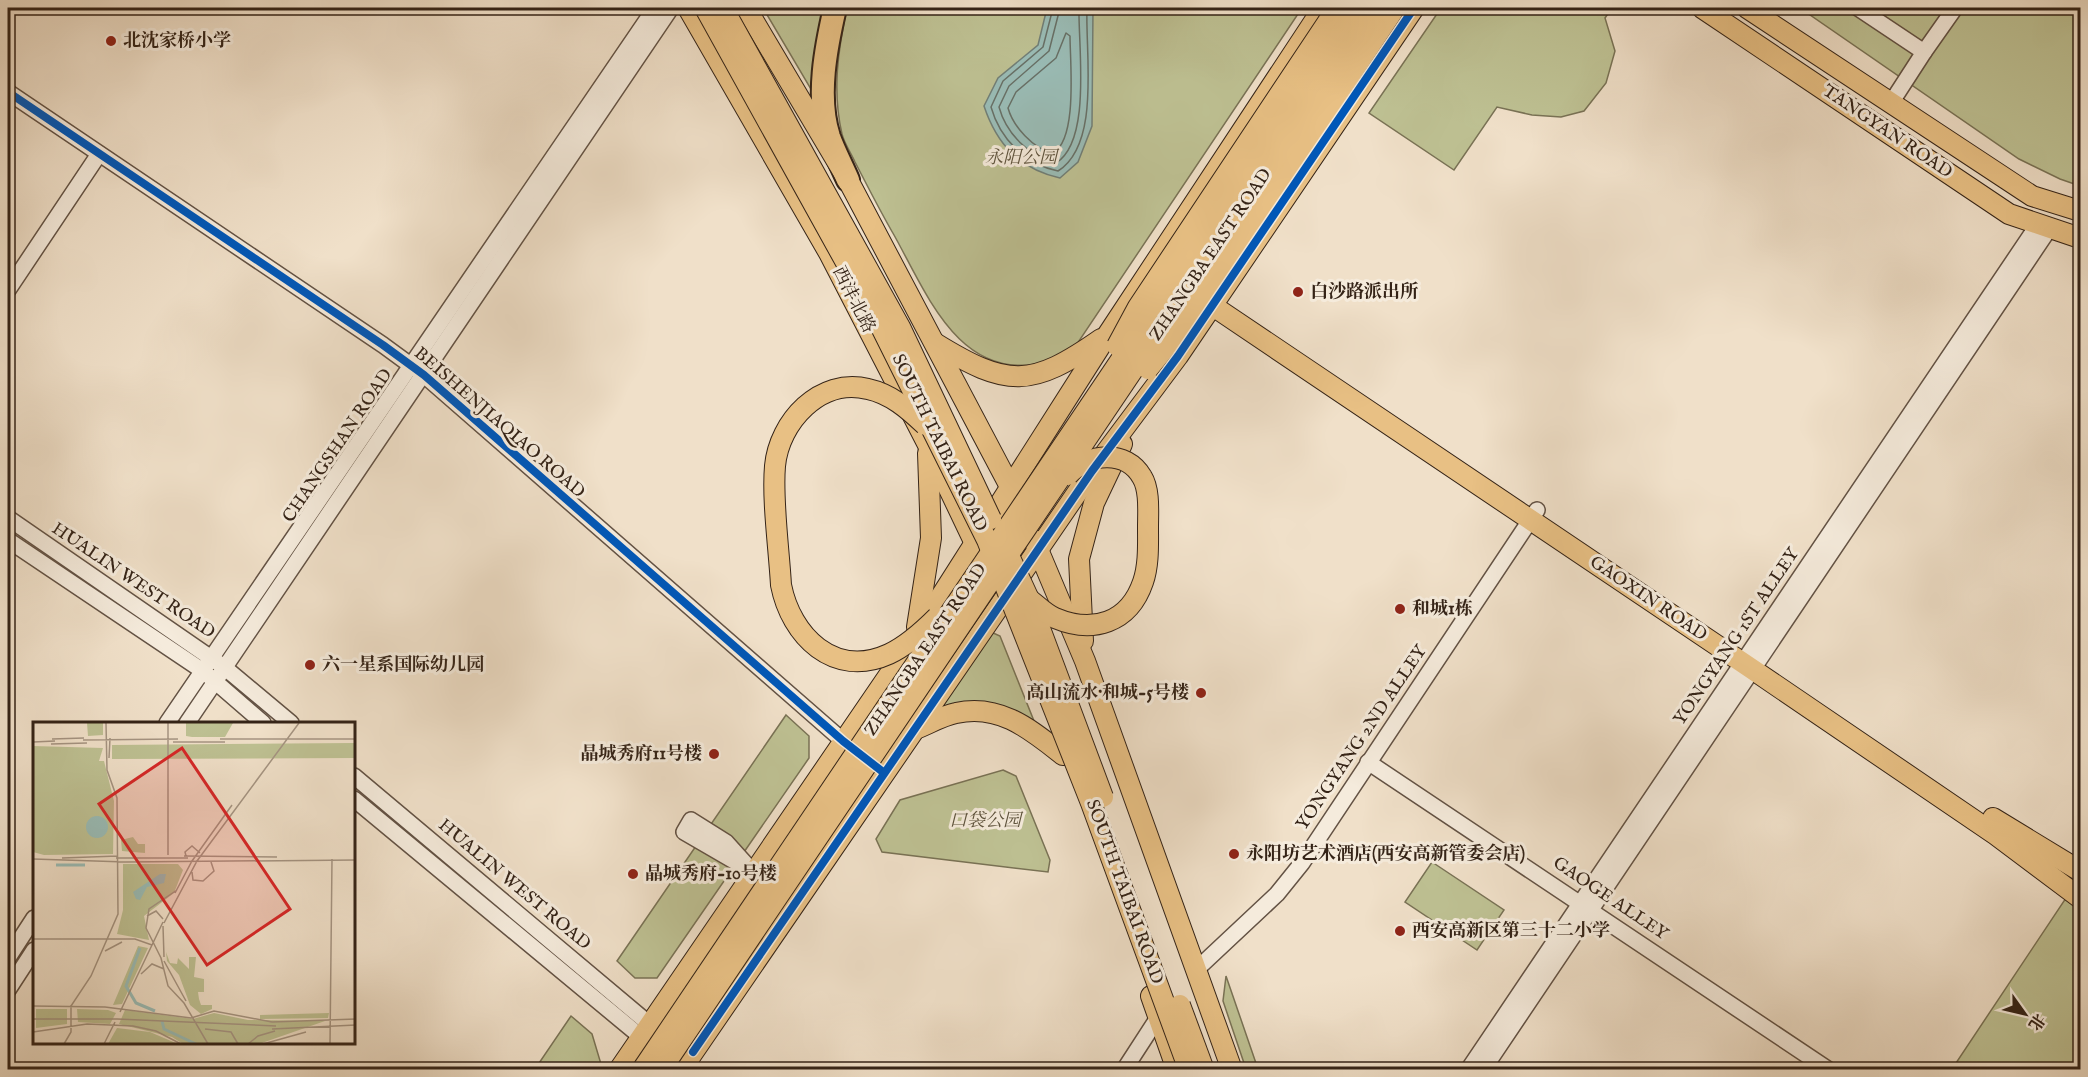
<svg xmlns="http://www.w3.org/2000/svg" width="2088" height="1077" font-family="'IM FELL English','Noto Serif SC',serif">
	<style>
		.green { fill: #bec193; stroke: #797255; stroke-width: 1.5 }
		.water { fill: #9abdb7; stroke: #717f77; stroke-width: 1.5 }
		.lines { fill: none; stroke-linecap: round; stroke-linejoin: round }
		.shore { stroke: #677067; stroke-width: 1.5 }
		.minor-casing { stroke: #635244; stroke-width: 18 }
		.major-casing { stroke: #342317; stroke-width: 22 }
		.highway-casing { stroke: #342317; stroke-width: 26 }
		.minor { stroke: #f5ebdc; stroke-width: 15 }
		.major { stroke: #e8c084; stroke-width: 20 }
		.highway { stroke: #e8c084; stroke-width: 22 }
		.major-bridge-casing { stroke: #342317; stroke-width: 22; stroke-linecap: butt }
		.major-bridge { stroke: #e8c084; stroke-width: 20 }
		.cycleway-casing { stroke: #f5ebdc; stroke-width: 11 }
		.cycleway { stroke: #0057b8; stroke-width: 8 }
		.poi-dot { fill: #8f2418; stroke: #f5ebdc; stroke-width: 2 }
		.labels { text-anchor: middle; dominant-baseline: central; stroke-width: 6; stroke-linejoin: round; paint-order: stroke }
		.poi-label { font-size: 18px; font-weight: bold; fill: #342317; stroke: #f5ebdc; text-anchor: start }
		.street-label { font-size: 18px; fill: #342317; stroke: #f5ebdc }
		.park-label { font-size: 18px; font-style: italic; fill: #5d523c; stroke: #f5ebdc }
		.inset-river { fill: none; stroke: #9abdb7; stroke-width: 3 }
		.inset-road { fill: none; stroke: #a59482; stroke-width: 1.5 }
		.view { fill: #d62828; fill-opacity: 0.15; stroke: #d62828; stroke-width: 3 }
		.inset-edge { fill: none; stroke: #342317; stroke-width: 3 }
	</style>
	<rect width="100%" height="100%" fill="#f0e0c9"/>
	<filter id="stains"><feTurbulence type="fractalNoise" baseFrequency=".00333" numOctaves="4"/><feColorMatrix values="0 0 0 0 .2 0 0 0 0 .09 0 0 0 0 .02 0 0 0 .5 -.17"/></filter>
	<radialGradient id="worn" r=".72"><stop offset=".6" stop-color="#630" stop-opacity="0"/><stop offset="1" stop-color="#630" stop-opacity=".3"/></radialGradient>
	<g class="green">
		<polygon points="763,8 828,8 812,91"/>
		<path d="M847,8H1302L1075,347C1066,352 1056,359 1046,362C960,384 927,294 894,235C880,211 868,187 855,162C851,153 844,143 842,134C832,91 838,50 847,8Z"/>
		<polygon points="1441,8 1612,8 1605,18 1615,51 1606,83 1584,111 1561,117 1532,115 1497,107 1454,170 1369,113"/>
		<polygon points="1800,8 2080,8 2080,186 2060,179 2019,159"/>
		<polygon points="991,632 1000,636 1034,721 936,712"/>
		<polygon points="786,715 809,736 809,758 657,978 635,978 617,961"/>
		<polygon points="1003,770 1016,776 1050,860 1048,872 882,852 876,839 900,800"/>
		<polygon points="1432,862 1504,910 1477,950 1405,902"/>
		<polygon points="2080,877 2080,1069 1952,1069"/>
		<polygon points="1226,976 1258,1069 1246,1069 1223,1001"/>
		<polygon points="571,1016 592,1034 601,1064 597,1069 535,1069"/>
	</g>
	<path class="water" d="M1047,8H1093L1092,126L1078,162L1060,178C1020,169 997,145 984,106L998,78L1038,45Z"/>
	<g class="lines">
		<g class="shore">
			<path d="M1053,8L1043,47L1003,81L991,107C1000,139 1025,164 1058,171C1101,144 1085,53 1087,8"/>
			<path d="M1060,8L1049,51L1009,86L999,107C1006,133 1029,157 1056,163C1092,141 1078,46 1079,8"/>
			<path d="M1066,33L1070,36C1070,62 1078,139 1053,153C1033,149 1013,126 1008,108L1016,92L1056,58Z"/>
		</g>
		<defs>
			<g id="minor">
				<polyline points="1858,8 1924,52 1955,8"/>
				<polyline points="8,92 383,345 424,375 850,747"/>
				<polyline points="1891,103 1924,52"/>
				<polyline points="8,290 99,154"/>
				<polyline points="8,518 224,667 291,723"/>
				<polyline points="8,540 203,671 263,723"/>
				<polyline points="167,723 655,8"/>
				<polyline points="187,723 671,8"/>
				<polyline points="1368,762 1829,1070"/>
				<polyline points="354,776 648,1023"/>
				<polyline points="354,799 640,1036"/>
				<polygon points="691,820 726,842 753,872 684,832"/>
				<polyline points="8,958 34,918"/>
				<polyline points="1197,969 1277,894 1302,863 1537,510"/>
				<polyline points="8,990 34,950"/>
				<polyline points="1124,1070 1159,1016"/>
				<polyline points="1468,1070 2037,226"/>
				<polyline points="1483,1070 2049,229"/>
			</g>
			<g id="major">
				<polyline points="688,8 829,253 928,445 979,552"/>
				<polyline points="746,8 848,180 1015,496"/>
				<polyline points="1702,8 2009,214 2080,238"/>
				<polyline points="1747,8 2032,196 2080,211"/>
				<polyline points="1213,306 1752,669 1996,835 2080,898"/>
				<path d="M935,343C1008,388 1031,388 1101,339"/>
				<polyline points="1034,540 1085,661 1232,1070"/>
				<polyline points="917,627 931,538 928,453"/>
				<polyline points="1083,641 1079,559 1094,503 1122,444"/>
				<path d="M913,730C927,725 941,716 956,713C1000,703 1031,730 1063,755"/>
				<polyline points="1993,818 2080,871"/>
				<polyline points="1151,996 1177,1070"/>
				<polyline points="619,1070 915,637 1108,334 1323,8"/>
				<polyline points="681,1070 1092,471 1178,356 1414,8"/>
			</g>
			<path id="highway" d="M835,8C826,47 816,97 829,137C834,151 842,166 848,180"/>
		</defs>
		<use href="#minor" class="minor-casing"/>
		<use href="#major" class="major-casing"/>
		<use href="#highway" class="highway-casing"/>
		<use href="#minor" class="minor"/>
		<use href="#major" class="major"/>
		<use href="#highway" class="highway"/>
		<defs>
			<g id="major-bridge">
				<polyline points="705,8 875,315 987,540 1091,803 1189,1070"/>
				<polyline points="723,8 900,327 991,519"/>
				<polyline points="1117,346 1138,307 1337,8"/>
				<polyline points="1148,369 1179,331 1395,8"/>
				<path d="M925,425C908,409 891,394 868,389C820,377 779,422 775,466C772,500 779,549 781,585C791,636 834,679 889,654C906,646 923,631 937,617"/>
				<polyline points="1004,545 1029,599 1103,797"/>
				<path d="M1029,599C1037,605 1045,614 1055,618C1093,634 1129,623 1143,582C1149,565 1148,544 1148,527C1148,512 1150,490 1142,477C1126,449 1088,453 1068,475"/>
				<polyline points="1180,1005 1204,1070"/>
				<polyline points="642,1070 1358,8"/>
				<polyline points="661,1070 1377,8"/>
			</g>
		</defs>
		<use href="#major-bridge" class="major-bridge-casing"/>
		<use href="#major-bridge" class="major-bridge"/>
		<defs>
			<g id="cycleway">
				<polyline points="8,92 383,345 424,375 843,741 883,772"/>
				<polyline points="693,1052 1092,471 1178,356 1414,8"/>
			</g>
		</defs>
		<use href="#cycleway" class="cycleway-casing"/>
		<use href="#cycleway" class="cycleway"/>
	</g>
	<g class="poi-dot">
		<circle cx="111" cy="41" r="6"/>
		<circle cx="1298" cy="292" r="6"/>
		<circle cx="1400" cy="609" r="6"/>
		<circle cx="310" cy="665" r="6"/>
		<circle cx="1201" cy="693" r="6"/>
		<circle cx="714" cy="754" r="6"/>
		<circle cx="1234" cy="854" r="6"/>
		<circle cx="633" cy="874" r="6"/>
		<circle cx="1400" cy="931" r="6"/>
	</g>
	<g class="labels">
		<g class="poi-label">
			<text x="123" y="41">北沈家桥小学</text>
			<text x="1310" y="292">白沙路派出所</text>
			<text x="1412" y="609">和城1栋</text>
			<text x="322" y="665">六一星系国际幼儿园</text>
			<text x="1189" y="693" text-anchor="end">高山流水·和城-5号楼</text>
			<text x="702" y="754" text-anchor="end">晶城秀府11号楼</text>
			<text x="1246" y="854">永阳坊艺术酒店(西安高新管委会店)</text>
			<text x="645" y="874">晶城秀府-10号楼</text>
			<text x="1412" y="931">西安高新区第三十二小学</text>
		</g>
		<g class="street-label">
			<text transform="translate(1887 132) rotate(34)">TANGYAN ROAD</text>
			<text transform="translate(1211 255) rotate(-56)">ZHANGBA EAST ROAD</text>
			<text transform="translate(853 300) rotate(63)">西沣北路</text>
			<text transform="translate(499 423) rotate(41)">BEISHENJIAQIAO ROAD</text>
			<text transform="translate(939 443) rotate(64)">SOUTH TAIBAI ROAD</text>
			<text transform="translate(338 446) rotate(-56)">CHANGSHAN ROAD</text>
			<text transform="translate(133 581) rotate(34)">HUALIN WEST ROAD</text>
			<text transform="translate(1648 599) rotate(34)">GAOXIN ROAD</text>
			<text transform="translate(1737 637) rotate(-56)">YONGYANG 1ST ALLEY</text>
			<text transform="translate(926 650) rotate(-56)">ZHANGBA EAST ROAD</text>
			<text transform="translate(1362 738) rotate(-56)">YONGYANG 2ND ALLEY</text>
			<text transform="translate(514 885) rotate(40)">HUALIN WEST ROAD</text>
			<text transform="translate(1124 892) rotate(70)">SOUTH TAIBAI ROAD</text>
			<text transform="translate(1610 899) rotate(34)">GAOGE ALLEY</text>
		</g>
		<g class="park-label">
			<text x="1021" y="158">永阳公园</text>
			<text x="985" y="821">口袋公园</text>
		</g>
	</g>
	<g transform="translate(33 722)">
		<rect width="322" height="322" fill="#f0e0c9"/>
		<path d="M54,1H70V13L55,14ZM153,1H200L192,15H159L153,14ZM322,21V36L79,37V23ZM0,24L70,26L66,39H71L81,79L80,132L11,133L0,130ZM100,115L105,122H112V131L89,129L88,118ZM90,142H145L150,148L141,171L111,194L116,218L84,212L90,188ZM105,224L115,226L89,282L80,283ZM133,230L137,241L144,242L145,236L156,247V235H163L161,255L171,257V270H165L166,277L168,283H179V287L168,292L157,283L146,253L134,239ZM3,287H34V302L3,306ZM44,287L75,288L83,291L77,302L45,300ZM92,288L160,297L181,291L215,298L292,299L226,322H150L139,315L86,302ZM296,291L295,296L227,297V293ZM84,306L117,310L145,322H75Z" fill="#bec193"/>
		<path d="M53 105a11 11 0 1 1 22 0a11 11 0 1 1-22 0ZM127,152H133L131,161L114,165L107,178L103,177L100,170Z" fill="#9abdb7"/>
		<path class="inset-river" d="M23,143H52M107,226L93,264L103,281L122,289M129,299L131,307L163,322"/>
		<path class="inset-road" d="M19,17L51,16M187,17H323M50,18L145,17M0,20L22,19M140,20H192M18,22L54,21M76,36L77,16M135,133V1M151,134L244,135M153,134L152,130L159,124L167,131M29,136L85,134M83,136H155M0,137L93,140L323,138M159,150L160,158L170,159L181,149L178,140M144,168L116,187L113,206L128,236L135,264L151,281L175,322M142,171L159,139L199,83M114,194L123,189L130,197M131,201L164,139L266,1M130,204L131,235M0,217H102L119,223M72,229L89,220M131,239L153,279M108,252L119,242L131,247M0,284L72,285L158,296L181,289L239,300L323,297M87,290L130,200M0,297H84L243,304M172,307L198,310L205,322M239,307L323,303M0,310L54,302L100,304L123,309L148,322M31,322L38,310V284L58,254L85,192L84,76L74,48L73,1M71,322L82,300M215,322L225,314L242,309M230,322L273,310M297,322L299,137"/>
		<path class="view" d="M149,26L257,187L174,243L66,82Z"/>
		<rect width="322" height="322" class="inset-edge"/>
	</g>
	<rect width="2088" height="1077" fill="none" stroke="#f0e0c9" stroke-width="30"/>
	<rect x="9" y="9" width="2070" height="1059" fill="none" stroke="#342317" stroke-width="3"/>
	<rect x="15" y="15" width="2058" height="1047" fill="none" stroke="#342317" stroke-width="1.5"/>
	<g transform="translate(2025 1014) rotate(124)" stroke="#f5ebdc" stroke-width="4.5" paint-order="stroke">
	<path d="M0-4.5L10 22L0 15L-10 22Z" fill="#342317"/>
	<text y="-9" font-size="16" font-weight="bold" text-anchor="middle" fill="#342317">北</text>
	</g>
	<rect width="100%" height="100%" filter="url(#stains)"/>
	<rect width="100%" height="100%" fill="url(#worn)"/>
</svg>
